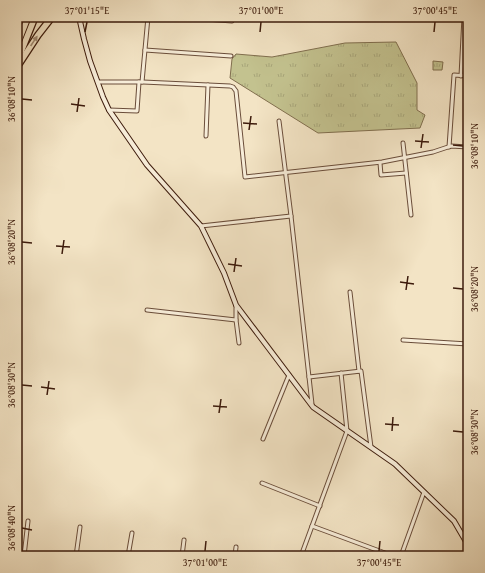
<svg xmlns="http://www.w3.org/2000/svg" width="485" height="573" font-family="'Gentium Book Plus',serif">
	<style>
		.grass { fill: url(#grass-dots); stroke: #806e4e }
		.park { fill: url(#park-tufts); stroke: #806e4e }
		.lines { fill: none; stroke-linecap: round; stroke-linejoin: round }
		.street-casing { stroke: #6a4d3a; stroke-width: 5 }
		.secondary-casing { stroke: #3d1b0c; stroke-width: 6 }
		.highway-casing { stroke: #3d1b0c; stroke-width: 8 }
		.street { stroke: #f7edd9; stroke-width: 3 }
		.secondary { stroke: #f7edd9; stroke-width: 4 }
		.highway { stroke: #f3e4c5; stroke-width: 5.5 }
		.oneway { fill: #a18a72 }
		.ticks { fill: none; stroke: #3d1b0c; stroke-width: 1.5 }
		.neatline { fill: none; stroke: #3d1b0c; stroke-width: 1.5 }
		.ticks-label { font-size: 10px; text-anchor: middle; fill: #3d1b0c }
	</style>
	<defs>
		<pattern id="grass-dots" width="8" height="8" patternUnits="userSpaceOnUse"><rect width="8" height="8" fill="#c3c28f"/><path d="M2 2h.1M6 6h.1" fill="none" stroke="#a8a67a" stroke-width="1.8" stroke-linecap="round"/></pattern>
		<pattern id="park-tufts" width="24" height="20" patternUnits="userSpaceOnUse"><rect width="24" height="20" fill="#c3c28f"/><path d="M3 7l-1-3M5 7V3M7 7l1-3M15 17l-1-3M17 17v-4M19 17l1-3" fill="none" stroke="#a8a67a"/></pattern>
	</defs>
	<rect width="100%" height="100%" fill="#f3e4c5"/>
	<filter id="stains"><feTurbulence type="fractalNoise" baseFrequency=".005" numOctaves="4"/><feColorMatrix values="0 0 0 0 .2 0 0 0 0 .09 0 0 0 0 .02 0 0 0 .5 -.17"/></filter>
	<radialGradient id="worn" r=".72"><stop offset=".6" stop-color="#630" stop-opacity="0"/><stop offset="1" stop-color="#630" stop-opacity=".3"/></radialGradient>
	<polygon class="grass" points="465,44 468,44 468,74 464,73"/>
	<g class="park">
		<polygon points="396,42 417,83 417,110 425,115 420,128 318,133 230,78 232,59 236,54 272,57 345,43"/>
		<polygon points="433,61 443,62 442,70 433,70"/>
	</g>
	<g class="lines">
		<defs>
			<g id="street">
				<polyline points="179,17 232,21"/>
				<polyline points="145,50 231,56"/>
				<polyline points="461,76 464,17"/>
				<polyline points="98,82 143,82 230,86 233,87 236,91 245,177 382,162 433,152 451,146 468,147"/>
				<polyline points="142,82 148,17"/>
				<polyline points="109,110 137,111 139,82"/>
				<polyline points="279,121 291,216 312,404"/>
				<polyline points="206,136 208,85"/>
				<polyline points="403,143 411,215"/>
				<polyline points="449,147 454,75 468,76"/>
				<polyline points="380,163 381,175 406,173"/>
				<polyline points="201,226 291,216"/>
				<polyline points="350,292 359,371"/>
				<polyline points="236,305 236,320 239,343"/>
				<polyline points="147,310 236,320"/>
				<polyline points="403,340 468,344"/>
				<polyline points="309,377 361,371 371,447"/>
				<polyline points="263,439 289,375"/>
				<polyline points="262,483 320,506"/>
				<polyline points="312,526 393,556"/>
				<polyline points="24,556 28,521"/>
				<polyline points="76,556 80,527"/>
				<polyline points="128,556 132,533"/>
				<polyline points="182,556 184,540"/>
				<polyline points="235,556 236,547"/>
				<polyline points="301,556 347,431 341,373"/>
				<polyline points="401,556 424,492"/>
			</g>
			<polyline id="secondary" points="79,17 84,39 90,61 103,97 109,110 147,165 201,226 224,273 236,305 313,407 395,464 454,521 468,545"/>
			<g id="highway">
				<polyline points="17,21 18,17"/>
				<polyline points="17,45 28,17"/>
				<polyline points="17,62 35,17"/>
				<polyline points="17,67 38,35 52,17"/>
			</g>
		</defs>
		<use href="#street" class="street-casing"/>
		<use href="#secondary" class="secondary-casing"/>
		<use href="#highway" class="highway-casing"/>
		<use href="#street" class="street"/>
		<use href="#secondary" class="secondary"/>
		<use href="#highway" class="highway"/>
	</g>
	<defs><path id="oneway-solid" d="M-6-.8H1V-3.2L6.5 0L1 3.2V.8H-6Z"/></defs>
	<use class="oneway" href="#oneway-solid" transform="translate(34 41) rotate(-56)"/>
	<path class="ticks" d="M85,32L87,22M260,32L261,22M434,32L435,22M22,99L32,100M71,104L85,106M77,112L79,98M243,123L257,124M249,130L251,116M415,141L429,142M453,145L463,146M421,148L423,134M22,242L32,243M56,246L70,247M62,254L64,240M228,264L242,266M234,272L236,258M400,282L414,284M453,288L463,289M406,290L408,276M22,385L32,386M41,387L55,389M47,395L49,381M213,406L227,407M219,413L221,399M385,424L399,425M392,431L393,417M453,431L463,432M22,528L32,530M205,551L206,541M379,551L380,541"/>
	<rect width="485" height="573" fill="none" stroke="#f3e4c5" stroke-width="44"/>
	<rect x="22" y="22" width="441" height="529" class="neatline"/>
	<g class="ticks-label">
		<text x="87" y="14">37°01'15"E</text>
		<text x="261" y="14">37°01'00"E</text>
		<text x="435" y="14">37°00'45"E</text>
		<text transform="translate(11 99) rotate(-90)" y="4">36°08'10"N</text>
		<text transform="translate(474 146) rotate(-90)" y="4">36°08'10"N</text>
		<text transform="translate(11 242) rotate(-90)" y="4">36°08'20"N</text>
		<text transform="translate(474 289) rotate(-90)" y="4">36°08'20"N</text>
		<text transform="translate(11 385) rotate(-90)" y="4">36°08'30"N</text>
		<text transform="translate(474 432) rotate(-90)" y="4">36°08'30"N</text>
		<text transform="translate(11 528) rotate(-90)" y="4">36°08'40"N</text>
		<text x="205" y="566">37°01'00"E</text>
		<text x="379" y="566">37°00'45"E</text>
	</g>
	<rect width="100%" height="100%" filter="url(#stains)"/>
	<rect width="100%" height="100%" fill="url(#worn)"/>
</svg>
